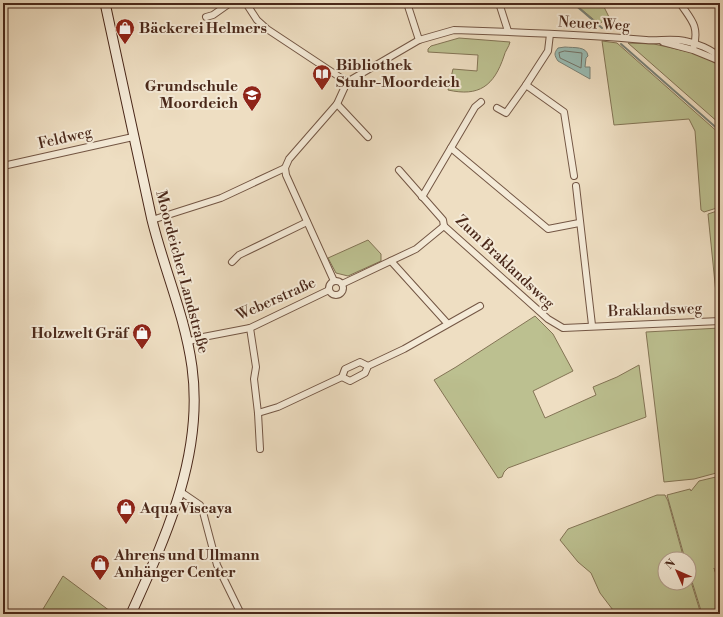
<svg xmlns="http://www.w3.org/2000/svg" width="723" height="617" font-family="'Libre Bodoni',serif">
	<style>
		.green { fill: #bcc090; stroke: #837455 }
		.water { fill: #99bcb4; stroke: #798176 }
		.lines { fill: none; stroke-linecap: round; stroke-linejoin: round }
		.shore { stroke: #727267; stroke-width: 1 }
		.stream { stroke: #798176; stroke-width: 2 }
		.minor-casing { stroke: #735644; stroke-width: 8 }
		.secondary-casing { stroke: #4a281a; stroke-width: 11 }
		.minor { stroke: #f4ead7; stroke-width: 6 }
		.secondary { stroke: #f4ead7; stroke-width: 9 }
		.labels { text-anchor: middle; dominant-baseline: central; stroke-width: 4; stroke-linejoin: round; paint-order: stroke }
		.street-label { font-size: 15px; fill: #4a281a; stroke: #f4ead7 }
		.poi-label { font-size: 15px; font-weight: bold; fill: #4a281a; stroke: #f4ead7; text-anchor: start }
	</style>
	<rect width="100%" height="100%" fill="#eedec2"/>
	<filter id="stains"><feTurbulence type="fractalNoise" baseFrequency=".005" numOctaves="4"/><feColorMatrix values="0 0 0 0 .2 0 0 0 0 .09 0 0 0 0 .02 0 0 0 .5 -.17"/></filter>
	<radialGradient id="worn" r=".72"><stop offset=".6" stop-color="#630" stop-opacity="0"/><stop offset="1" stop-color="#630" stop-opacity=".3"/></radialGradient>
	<g class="green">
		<polygon points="574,3 602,3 609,17 599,24"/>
		<path d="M459,38L510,42C509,47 505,51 504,56C494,86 479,97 448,90L453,69L477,71L478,55L428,52V49L431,46Z"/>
		<polygon points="602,41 617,43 720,134 720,207 704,212 701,210 695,131 689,119 614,125"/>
		<polygon points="628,43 654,44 699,54 720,66 720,124"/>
		<polygon points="720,210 720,313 718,313 708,214"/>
		<polygon points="368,240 381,254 381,261 348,276 336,273 328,258"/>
		<polygon points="535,316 553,334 573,371 533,391 545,418 596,395 593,387 617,377 639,365 646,417 508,468 504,472 502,477 498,478 434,380 456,367"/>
		<polygon points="720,328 720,472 694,479 664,482 646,332"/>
		<polygon points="720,476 720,585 714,568 720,587 720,614 702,614 689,572 689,559 685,559 667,495 690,489 691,491 699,481"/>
		<polygon points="657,495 665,495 668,501 684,559 665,559 665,583 689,583 689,575 701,614 616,614 600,593 591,573 578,562 560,540 568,529"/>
		<polygon points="63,576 114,614 40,614"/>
	</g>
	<path class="water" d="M565,47C574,48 587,46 588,56L586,58L585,67H590V79L558,61C554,55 554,53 558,48Z"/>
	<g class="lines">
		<polygon class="shore" points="565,51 582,53 581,68 560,58 559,53"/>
		<g class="stream">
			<polyline points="573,3 602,28"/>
			<polyline points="621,44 720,131"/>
		</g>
		<defs>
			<g id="minor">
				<polyline points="246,3 257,20 267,29 347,82"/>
				<polyline points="407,3 419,40"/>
				<polyline points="499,3 508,31"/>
				<path d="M680,3C691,20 699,25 694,46"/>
				<polyline points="206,17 213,15 230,3"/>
				<polyline points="550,34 548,51 526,85 564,112 574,176"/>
				<polyline points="663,42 693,50 720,61"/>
				<polyline points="337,104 368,137"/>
				<polyline points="497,108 506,113 526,85"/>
				<polyline points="451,148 548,229 579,223"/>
				<polyline points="3,166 133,137"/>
				<polyline points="285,168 286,175 334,281"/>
				<polyline points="399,170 443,220 444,226 548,319 563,328 720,321"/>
				<polyline points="576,186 592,325"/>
				<polyline points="422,197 475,107 481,102"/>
				<path d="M152,220L221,198L285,168L289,159L337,104L347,82L419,40L454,30C518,32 582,34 646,40C659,41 672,38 685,41C696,43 712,49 720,58"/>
				<polyline points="391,261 447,323"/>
				<polyline points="232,262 239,255 307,222"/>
				<circle cx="336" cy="288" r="7"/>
				<polyline points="342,284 416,249 444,226"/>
				<polyline points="250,328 256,367 254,379 258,413 260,449"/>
				<polyline points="188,342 198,338 250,328 329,290"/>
				<polyline points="342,377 350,381 365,373 368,366 404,349 480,306"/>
				<polyline points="258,413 278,407 342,377 345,369 360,362 368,366"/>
				<polyline points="181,492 200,505 203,512 217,565 241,614"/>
			</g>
			<path id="secondary" d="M105,3L152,220C164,269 185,316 192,367C204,455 166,536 131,614"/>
		</defs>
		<use href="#minor" class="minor-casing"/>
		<use href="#secondary" class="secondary-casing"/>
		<use href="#minor" class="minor"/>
		<use href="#secondary" class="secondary"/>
	</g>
	<defs>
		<symbol id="shop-pin" viewBox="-11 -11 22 30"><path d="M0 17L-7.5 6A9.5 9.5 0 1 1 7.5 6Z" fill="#8f2418" stroke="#f4ead7"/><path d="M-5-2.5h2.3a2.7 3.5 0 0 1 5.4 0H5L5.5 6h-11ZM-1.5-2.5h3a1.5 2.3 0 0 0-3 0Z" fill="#fff"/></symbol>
		<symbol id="library-pin" viewBox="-11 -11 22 30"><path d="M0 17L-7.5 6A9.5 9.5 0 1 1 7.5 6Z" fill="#8f2418" stroke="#f4ead7"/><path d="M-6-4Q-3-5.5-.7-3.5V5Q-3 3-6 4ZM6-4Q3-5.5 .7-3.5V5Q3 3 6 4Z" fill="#fff"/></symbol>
		<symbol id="school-pin" viewBox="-11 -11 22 30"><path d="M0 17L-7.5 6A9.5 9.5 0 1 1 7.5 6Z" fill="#8f2418" stroke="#f4ead7"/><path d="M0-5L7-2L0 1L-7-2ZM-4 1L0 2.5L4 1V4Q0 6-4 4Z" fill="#fff"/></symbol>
	</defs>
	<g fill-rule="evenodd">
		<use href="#shop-pin" x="114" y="17" width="22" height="30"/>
		<use href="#library-pin" x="311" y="63" width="22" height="30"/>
		<use href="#school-pin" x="241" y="84" width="22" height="30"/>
		<use href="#shop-pin" x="131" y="322" width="22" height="30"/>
		<use href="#shop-pin" x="115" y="497" width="22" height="30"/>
		<use href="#shop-pin" x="89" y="553" width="22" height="30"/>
	</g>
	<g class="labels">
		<g class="street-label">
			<text transform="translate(594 24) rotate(3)">Neuer Weg</text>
			<text transform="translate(65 138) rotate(-13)">Feldweg</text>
			<text transform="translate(505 262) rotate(43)">Zum Braklandsweg</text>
			<text transform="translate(182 272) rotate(75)">Moordeicher Landstraße</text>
			<text transform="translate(276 299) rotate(-24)">Weberstraße</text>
			<text transform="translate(655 310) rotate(-2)">Braklandsweg</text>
		</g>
		<g class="poi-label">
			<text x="139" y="28">Bäckerei Helmers</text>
			<text x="336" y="65">Bibliothek<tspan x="336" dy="17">Stuhr-Moordeich</tspan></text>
			<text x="238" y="86" text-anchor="end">Grundschule<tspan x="238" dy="17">Moordeich</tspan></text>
			<text x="128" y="333" text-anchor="end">Holzwelt Gräf</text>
			<text x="140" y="508">Aqua Viscaya</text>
			<text x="114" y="555">Ahrens und Ullmann<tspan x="114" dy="17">Anhänger Center</tspan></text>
		</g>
	</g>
	<rect width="723" height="617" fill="none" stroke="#eedec2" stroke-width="16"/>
	<rect x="4" y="4" width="715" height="609" fill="none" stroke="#4a281a" stroke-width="2"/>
	<rect x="8" y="8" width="707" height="601" fill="none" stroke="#4a281a"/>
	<g transform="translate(677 571) rotate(315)"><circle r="19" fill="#f4ead7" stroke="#b09c8b"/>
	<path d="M0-3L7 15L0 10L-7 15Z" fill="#8f2418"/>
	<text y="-6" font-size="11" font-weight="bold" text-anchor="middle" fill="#4a281a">N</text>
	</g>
	<rect width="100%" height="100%" filter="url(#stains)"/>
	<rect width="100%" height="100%" fill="url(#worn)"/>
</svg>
